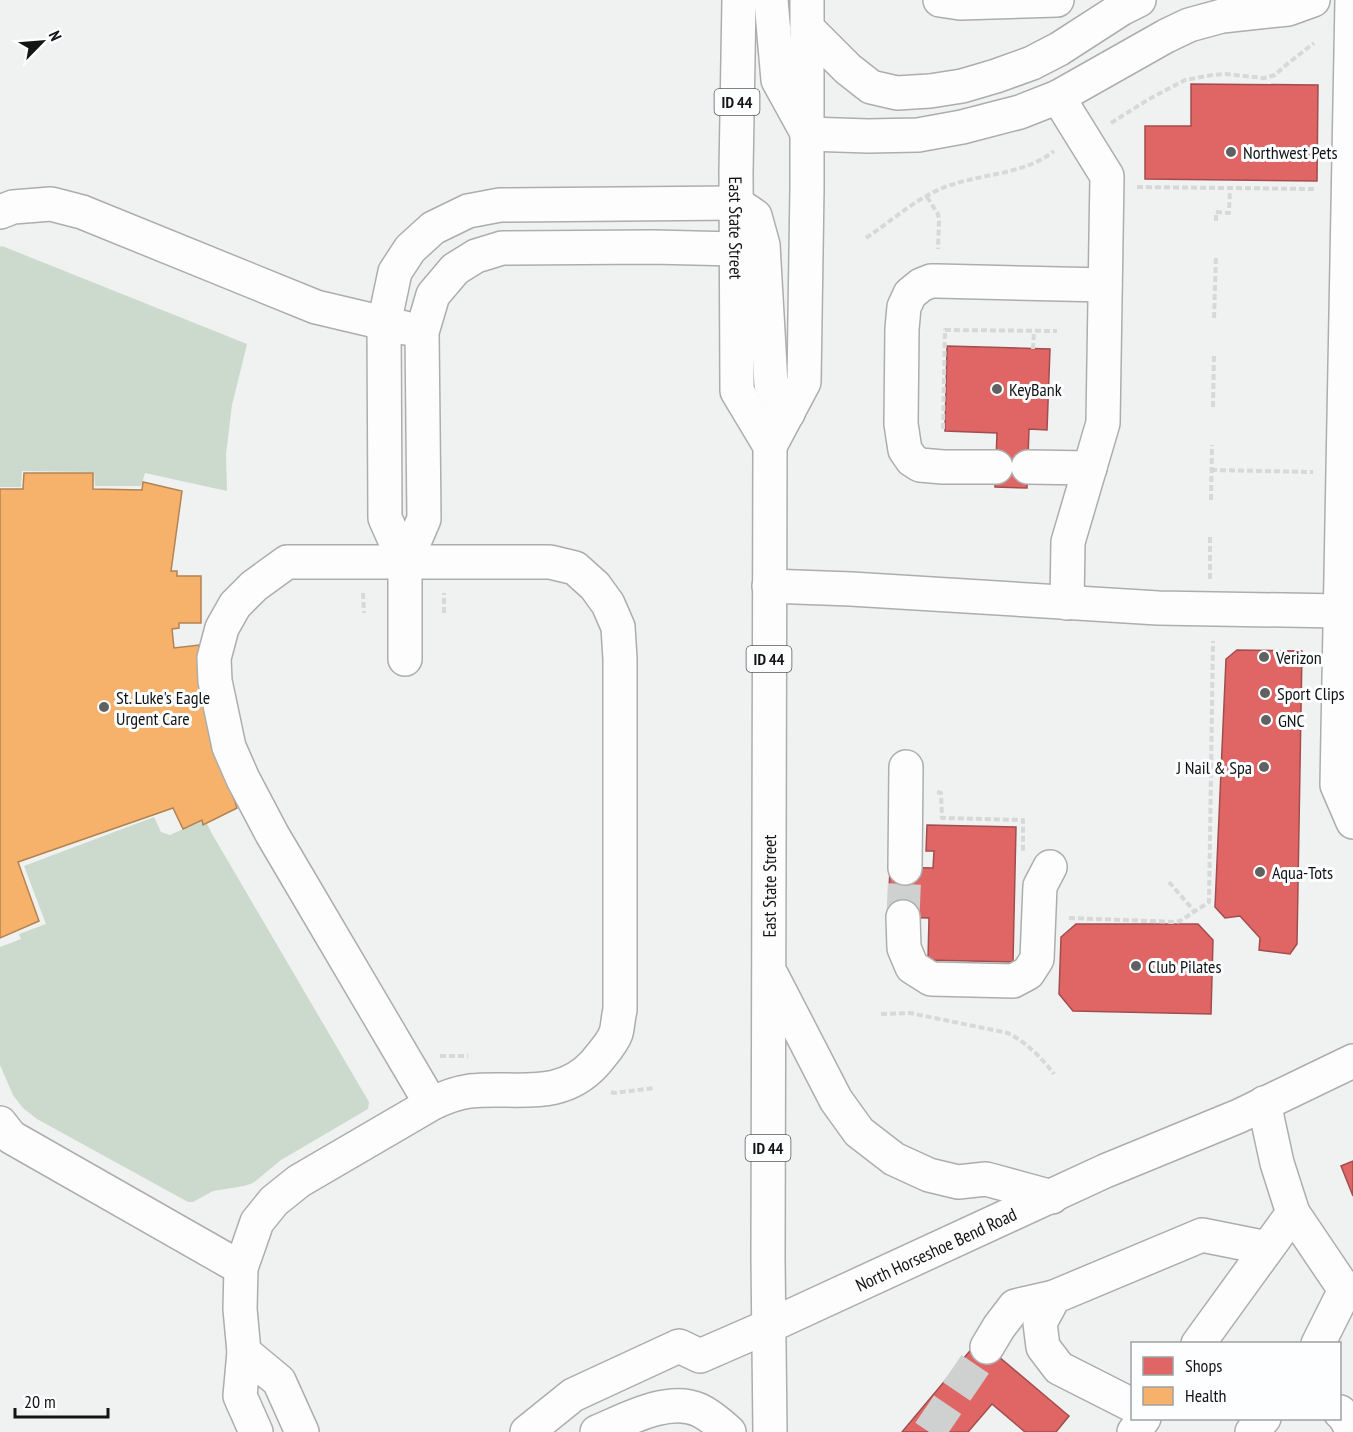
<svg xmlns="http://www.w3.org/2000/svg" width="1353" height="1432" font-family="'PT Sans Narrow',sans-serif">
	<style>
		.green { fill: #cbdacd }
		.shops { fill: #e06666; stroke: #a24d4d; stroke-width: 1.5 }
		.health { fill: #f6b26b; stroke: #b28351; stroke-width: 1.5 }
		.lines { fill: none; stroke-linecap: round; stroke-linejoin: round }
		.minor-tunnel { stroke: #cfd0d0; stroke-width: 33; stroke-dasharray: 33 16; stroke-linecap: butt }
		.minor-casing { stroke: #adadae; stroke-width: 36 }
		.major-casing { stroke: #adadae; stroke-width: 36 }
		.path { stroke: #d7d8d8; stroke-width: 4; stroke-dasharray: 6 3; stroke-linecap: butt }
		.minor { stroke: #fdfdfd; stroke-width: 33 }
		.major { stroke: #fdfdfd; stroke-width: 33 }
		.poi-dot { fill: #606161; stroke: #fdfeff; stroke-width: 2 }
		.labels { text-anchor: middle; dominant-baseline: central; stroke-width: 6; stroke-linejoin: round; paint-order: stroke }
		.shield { fill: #fdfeff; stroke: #595a5a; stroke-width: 1.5 }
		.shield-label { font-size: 16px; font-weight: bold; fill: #131414 }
		.poi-label { font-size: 18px; fill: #131414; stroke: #fdfeff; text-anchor: start }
		.street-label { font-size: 18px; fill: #131414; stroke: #fdfeff }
	</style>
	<rect width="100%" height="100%" fill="#f0f1f1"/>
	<g class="green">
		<polygon points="2,246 247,344 232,405 226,454 227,491 145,473 141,486 95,486 94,472 22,471 21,487 0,487 0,247"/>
		<polygon points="154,817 161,832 170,835 205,819 211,832 369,1102 368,1109 281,1160 253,1183 244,1186 213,1191 193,1202 188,1202 37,1119 23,1108 13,1095 0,1065 0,947 21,939 19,934 46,924 24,866"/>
	</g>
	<g class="shops">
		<polygon points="1191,84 1318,85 1317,181 1145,179 1145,126 1191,126"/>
		<polygon points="947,346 1050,349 1047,430 1029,429 1027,488 995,487 997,433 945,431"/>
		<polygon points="1237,650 1302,651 1297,944 1290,954 1259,950 1260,938 1240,916 1225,918 1215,907 1226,659"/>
		<polygon points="927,825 1016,827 1013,962 928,960 929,918 888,917 890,867 933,868 934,851 926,851"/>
		<polygon points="1076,924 1198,924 1213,940 1211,1014 1073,1011 1059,994 1061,937"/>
		<polygon points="1353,1161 1353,1196 1341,1166"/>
		<polygon points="979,1340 1069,1416 1056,1432 1025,1432 992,1404 968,1432 902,1432"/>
	</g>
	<polygon class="health" points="24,473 93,473 93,489 142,490 143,482 182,491 171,571 177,571 177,576 201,576 201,623 179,623 179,628 172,629 174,648 199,645 205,686 224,768 237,808 203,825 202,820 183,829 173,808 18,862 39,921 0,938 0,489 23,489"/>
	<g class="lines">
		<g class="minor-tunnel">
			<polyline points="903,917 905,868"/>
			<polyline points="929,1432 987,1347"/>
		</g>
		<defs>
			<g id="minor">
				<polyline points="940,0 960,3 1057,0"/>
				<polyline points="1352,0 1337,785 1353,822"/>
				<polyline points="807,28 848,69 871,87 897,93 930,91 962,86 996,76 1032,63 1059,49 1121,9 1139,0"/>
				<polyline points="1058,97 1107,176 1103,423 1068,542 1067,603"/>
				<polyline points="808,134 868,136 918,135 962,127 1020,112 1058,97 1166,36 1189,25 1222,16 1288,9 1313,0"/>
				<polyline points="0,212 13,207 51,204 82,212 316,307 405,328"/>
				<polyline points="996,467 943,467 920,465 912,460 905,450 901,424 902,329 904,307 910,294 921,285 931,281 937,281 1105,285"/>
				<polyline points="1028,467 1090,468"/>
				<polyline points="405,563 385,518 384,324 395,272 410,249 433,228 468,211 500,205 736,203"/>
				<polyline points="769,586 851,589 1158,608 1340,611"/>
				<polyline points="405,659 405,563 424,519 422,332 433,295 455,269 476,256 502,248 653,247 736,249"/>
				<polyline points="905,868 906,767"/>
				<polyline points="903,917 904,948 912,967 931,979 1013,981 1028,973 1037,959 1040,886 1050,867"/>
				<polyline points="0,1123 11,1137 241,1268"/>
				<polyline points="1293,1213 1345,1290 1318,1344"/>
				<polyline points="1198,1344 1293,1213 1277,1163 1264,1103"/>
				<polyline points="987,1347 999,1327 1015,1306 1054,1297"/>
				<polyline points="244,1352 279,1381 302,1432"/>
				<polyline points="1132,1405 1059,1368 1043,1347 1040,1323 1054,1297 1202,1235 1267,1248"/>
				<polyline points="1340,1412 1345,1417 1353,1432"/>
				<path d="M256,1432L240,1396L244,1352L240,1309L241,1268L257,1222L274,1201L299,1181L431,1104C443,1098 456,1093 470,1091C515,1086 560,1102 595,1063C602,1054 612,1044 616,1033C618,1026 618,1017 620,1010V659L618,627L608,604L595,586L575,568L550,562H287L254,586L235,605L222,628L214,658L215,681L229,747L243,779L272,834L431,1104"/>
				<path id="s1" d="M527,1432L573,1395L679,1346L700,1356L769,1326L1105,1171L1239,1116L1353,1061"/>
				<polyline points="1134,1432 1144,1418"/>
				<polyline points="1252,1432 1264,1418"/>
			</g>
			<g id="major">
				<path id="s2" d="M739,0L736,172L737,391L770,446"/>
				<polyline points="771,0 778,80 805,129"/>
				<polyline points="736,203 755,216 763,245 771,384 788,413"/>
				<polyline points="772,976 836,1100 859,1132 894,1159 929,1175 958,1182 986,1179 1052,1197"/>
				<path d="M597,1432C626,1420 668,1396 699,1410C710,1415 720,1424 729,1432"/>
				<path id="s3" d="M770,1432L768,1259L770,446L804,382L807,188V0"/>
			</g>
		</defs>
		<use href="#minor" class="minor-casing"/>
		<use href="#major" class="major-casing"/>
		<g class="path">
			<polyline points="1111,123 1149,99 1185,80 1212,75 1225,74 1264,78 1275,75 1286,65 1314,43"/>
			<polyline points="1137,187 1316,189"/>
			<polyline points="927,197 938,214 939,221 938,249"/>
			<polyline points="1216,221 1216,212 1229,213 1230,188"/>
			<path d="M866,238C893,220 917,197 948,186C983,173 1024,175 1054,151"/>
			<polyline points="1214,318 1216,255"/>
			<polyline points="1033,349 1034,331"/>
			<polyline points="1213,407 1214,354"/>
			<polyline points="943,429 945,330 1057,331"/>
			<polyline points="1211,470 1313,472"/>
			<polyline points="1211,500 1212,445"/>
			<polyline points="1210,579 1210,537"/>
			<polyline points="363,593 364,613"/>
			<polyline points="444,613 444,593"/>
			<polyline points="937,792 941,793 942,818 1023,820 1023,851"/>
			<polyline points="1169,882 1195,912"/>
			<polyline points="1069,918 1176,922 1180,921 1209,902 1213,641"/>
			<path d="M881,1014L910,1013L1008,1033C1027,1043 1041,1057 1054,1074"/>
			<polyline points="440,1056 468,1056"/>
			<polyline points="611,1092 614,1093 654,1088"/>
		</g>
		<use href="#minor" class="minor"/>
		<use href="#major" class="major"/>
	</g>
	<g class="poi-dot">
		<circle cx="1231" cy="152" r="6"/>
		<circle cx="997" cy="389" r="6"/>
		<circle cx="1264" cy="657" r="6"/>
		<circle cx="1265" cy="693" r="6"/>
		<circle cx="104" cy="707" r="6"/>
		<circle cx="1266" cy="720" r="6"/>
		<circle cx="1264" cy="767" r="6"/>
		<circle cx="1260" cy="872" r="6"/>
		<circle cx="1136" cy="966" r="6"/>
	</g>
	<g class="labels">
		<g class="shield">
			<rect x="714.5" y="89" width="45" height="26" rx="4.5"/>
			<rect x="746.5" y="646" width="45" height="26" rx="4.5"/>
			<rect x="745.5" y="1135" width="45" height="26" rx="4.5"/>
		</g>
		<g class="shield-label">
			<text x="737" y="102">ID 44</text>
			<text x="769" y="659">ID 44</text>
			<text x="768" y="1148">ID 44</text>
		</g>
		<g class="poi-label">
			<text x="1243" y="152">Northwest Pets</text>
			<text x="1009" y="389">KeyBank</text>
			<text x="1276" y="657">Verizon</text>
			<text x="1277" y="693">Sport Clips</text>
			<text x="116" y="697">St. Luke's Eagle<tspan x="116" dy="21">Urgent Care</tspan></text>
			<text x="1278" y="720">GNC</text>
			<text x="1252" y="767" text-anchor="end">J Nail &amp; Spa</text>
			<text x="1272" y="872">Aqua-Tots</text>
			<text x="1148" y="966">Club Pilates</text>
		</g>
		<g class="street-label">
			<text stroke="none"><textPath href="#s2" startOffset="228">East State Street</textPath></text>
			<text stroke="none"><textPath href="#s3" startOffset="546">East State Street</textPath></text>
			<text stroke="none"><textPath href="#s1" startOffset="458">North Horseshoe Bend Road</textPath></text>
		</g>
	</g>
	<rect x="1131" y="1342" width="210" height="78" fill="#fdfeff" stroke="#9fa0a1" stroke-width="1.5"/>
	<rect x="1143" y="1357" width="30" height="18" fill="#e06666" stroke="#9fa0a1" stroke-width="1.5"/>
	<text x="1185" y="1372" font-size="18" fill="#131414">Shops</text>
	<rect x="1143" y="1387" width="30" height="18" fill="#f6b26b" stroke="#9fa0a1" stroke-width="1.5"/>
	<text x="1185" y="1402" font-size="18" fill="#131414">Health</text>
	<g transform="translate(42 42) rotate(65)" stroke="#fdfeff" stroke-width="4.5" paint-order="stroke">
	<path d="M0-4.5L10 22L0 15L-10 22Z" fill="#131414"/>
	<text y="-9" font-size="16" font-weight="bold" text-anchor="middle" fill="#131414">N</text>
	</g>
	<path d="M15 1408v9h93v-9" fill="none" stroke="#131414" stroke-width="3"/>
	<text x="24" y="1408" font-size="18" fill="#131414" stroke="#fdfeff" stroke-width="4.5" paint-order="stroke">20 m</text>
</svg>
